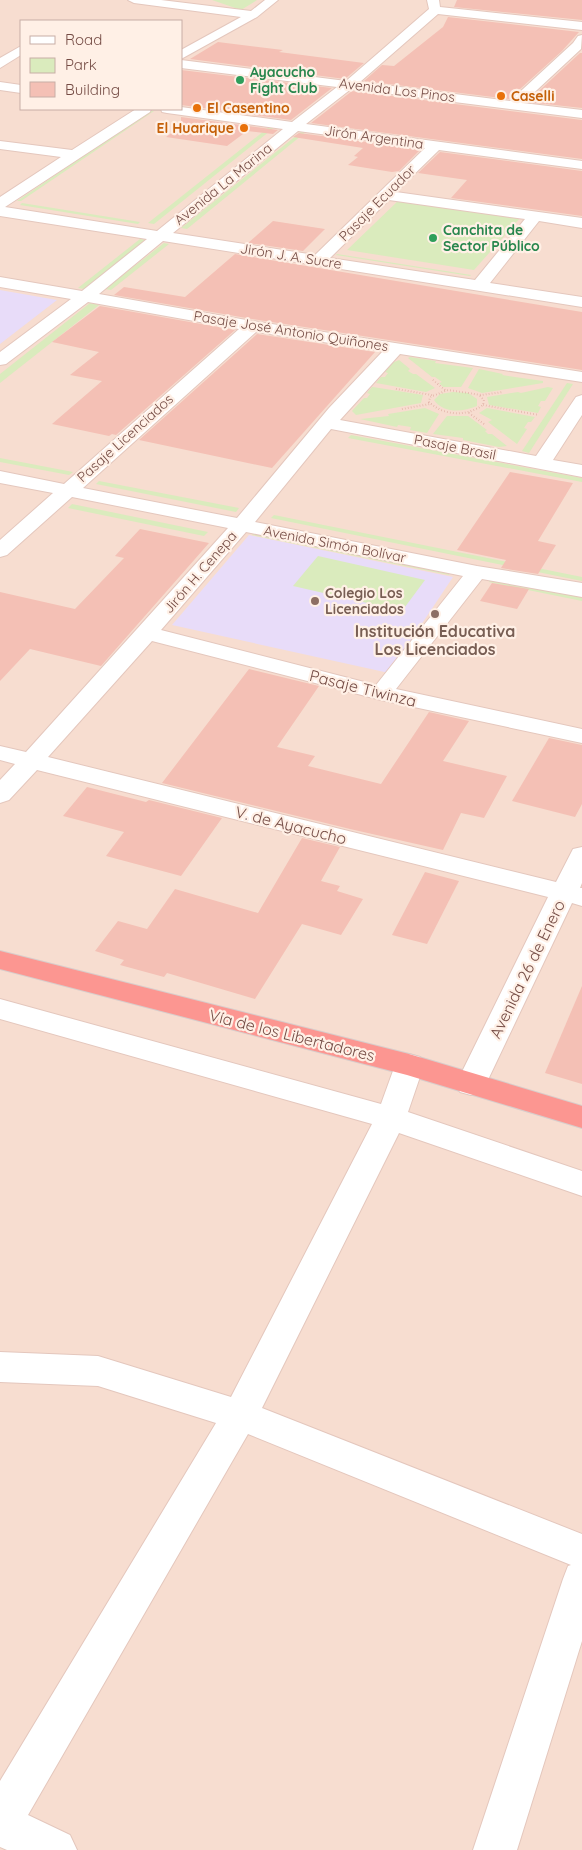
<svg xmlns="http://www.w3.org/2000/svg" width="582" height="1850" font-family="Quicksand,sans-serif">
	<style>
		.residential { fill: #f7ddd0; fill-rule: evenodd }
		.education { fill: #e8dcf9 }
		.green { fill: #daebbd }
		.building { fill: #f4c0b5 }
		.lines { fill: none; stroke-linecap: round; stroke-linejoin: round }
		.minor-casing { stroke: #e4c7bd; stroke-width: 2 }
		.highway-casing { stroke: #d8cdcb; stroke-width: 2 }
		.path { stroke: #d9a398; stroke-width: 2; stroke-dasharray: 0.5 2.5; stroke-linecap: butt }
		.minor { fill: #fff; fill-rule: evenodd }
		.highway { fill: #fc9691; fill-rule: evenodd }
		.leisure-dot { fill: #2e9e5b; stroke: #fff0e6; stroke-width: 2 }
		.food-dot { fill: #e8710a; stroke: #fff0e6; stroke-width: 2 }
		.education-dot { fill: #8d6e63; stroke: #fff0e6; stroke-width: 2 }
		.labels { text-anchor: middle; dominant-baseline: central; stroke-width: 4.5; stroke-linejoin: round; paint-order: stroke }
		.far-leisure-label { font-size: 14px; font-weight: bold; fill: #27864d; stroke: #fff0e6; text-anchor: start }
		.far-street-label { font-size: 14px; fill: #754c45; stroke: #fff0e6 }
		.far-food-label { font-size: 14px; font-weight: bold; fill: #c56008; stroke: #fff0e6; text-anchor: start }
		.far-education-label { font-size: 14px; font-weight: bold; fill: #785e54; stroke: #fff0e6; text-anchor: start }
		.education-label { font-size: 16px; font-weight: bold; fill: #785e54; stroke: #fff0e6 }
		.street-label { font-size: 16px; fill: #754c45; stroke: #fff0e6 }
	</style>
	<rect width="100%" height="100%" fill="#fdebdf"/>
	<path class="residential" d="M0,0H582V1850H0ZM21,21H181V109H21Z"/>
	<g class="education">
		<polygon points="0,290 57,300 0,344"/>
		<polygon points="249,535 453,577 389,673 172,625"/>
	</g>
	<g class="green">
		<polygon points="212,0 257,0 241,10"/>
		<polygon points="150,111 154,111 21,201 17,201"/>
		<polygon points="269,127 275,127 154,224 148,223"/>
		<polygon points="302,131 307,131 187,229 181,228"/>
		<polygon points="400,199 521,217 474,270 347,250"/>
		<polygon points="22,203 140,222 138,224 20,205"/>
		<polygon points="140,239 146,240 84,289 78,288"/>
		<polygon points="164,243 169,244 111,290 105,289"/>
		<polygon points="337,254 471,275 470,276 336,255"/>
		<polygon points="90,303 99,305 0,383 0,374"/>
		<polygon points="410,357 436,361 435,363 473,368 461,387 443,387 439,383 442,382 435,377 432,377 408,358"/>
		<polygon points="399,360 410,369 408,371 413,374 416,374 435,388 426,392 376,383 381,377 385,377 388,373 385,372 392,363"/>
		<polygon points="479,369 503,374 502,375 543,381 543,383 482,393 468,388"/>
		<polygon points="567,383 573,384 529,453 522,451"/>
		<polygon points="372,387 373,387 423,395 421,403 356,415 352,411 364,398 367,398 370,394 367,393"/>
		<polygon points="548,387 553,388 545,401 541,401 538,406 541,407 538,413 489,405 487,397 518,392 521,393"/>
		<path d="M453,392L468,393L477,399V406C463,412 444,414 434,400L440,394Z"/>
		<polygon points="425,408 439,414 427,433 410,430 411,427 398,425 397,427 360,419 389,416 388,414"/>
		<polygon points="487,408 535,417 531,422 528,422 524,428 527,429 517,444 488,422 492,420 479,413"/>
		<polygon points="447,416 468,416 487,430 485,431 488,434 492,434 507,446 499,447 463,440 463,438 433,434"/>
		<polygon points="351,435 582,478 582,482 348,438"/>
		<polygon points="0,458 73,472 69,475 0,462"/>
		<polygon points="99,481 239,508 236,512 96,484"/>
		<polygon points="72,504 208,532 204,536 68,508"/>
		<polygon points="274,515 582,577 582,581 271,518"/>
		<polygon points="256,530 452,570 449,575 252,535"/>
		<polygon points="318,556 425,580 402,611 293,586"/>
		<polygon points="492,577 582,595 582,601 489,582"/>
	</g>
	<g class="building">
		<polygon points="457,0 582,0 582,20 454,7"/>
		<polygon points="448,17 579,32 562,51 509,99 364,81 382,65 394,66 443,27"/>
		<polygon points="218,42 283,50 279,52 364,63 345,79 190,59"/>
		<polygon points="580,53 582,53 582,108 527,102"/>
		<polygon points="181,70 332,88 291,120 181,105"/>
		<polygon points="352,91 582,120 582,159 311,123"/>
		<polygon points="181,117 278,130 273,134 247,131 227,146 166,137 181,126"/>
		<polygon points="299,133 421,149 399,171 392,172 348,165 358,157 354,156 363,148 293,137"/>
		<polygon points="440,152 582,171 582,216 451,198 467,180 418,173"/>
		<polygon points="273,221 325,229 303,251 248,243"/>
		<polygon points="235,254 582,312 582,370 252,319 114,295 124,287 185,297"/>
		<polygon points="100,306 235,330 116,435 112,434 109,436 52,424 102,381 70,375 99,352 52,342"/>
		<polygon points="257,334 375,352 272,468 139,440"/>
		<polygon points="510,472 573,483 538,541 556,545 538,574 501,568 506,560 457,550"/>
		<polygon points="140,529 209,543 101,666 30,649 0,681 0,592 75,609 124,558 115,556"/>
		<polygon points="492,583 529,589 517,609 480,601"/>
		<polygon points="249,669 319,686 277,747 315,756 308,766 381,784 429,712 469,721 443,761 507,776 484,818 461,813 443,850 350,829 162,783"/>
		<polygon points="549,738 582,745 582,804 575,817 512,801"/>
		<polygon points="87,787 146,802 149,800 222,818 181,876 106,856 124,832 63,816"/>
		<polygon points="302,838 340,847 321,881 340,886 337,891 363,899 341,935 302,924 255,999 167,973 164,977 120,965 124,960 95,951 118,921 147,929 175,889 258,913"/>
		<polygon points="425,872 459,881 427,944 392,935"/>
		<polygon points="582,986 582,1084 545,1073"/>
	</g>
	<g class="lines">
		<defs>
			<g id="minor">
				<polygon points="128,0 161,0 251,11 265,0 278,0 257,17 181,59 181,50 241,17 134,3"/>
				<path d="M427,0H439L440,7L582,22V30L438,14L360,82L510,101L573,43L578,36L582,35L581,49L523,103L582,110V118L351,89L306,124L582,161V169L439,150L396,192L582,218V228L539,221L490,283L582,297V307L163,241L99,294L252,321L582,372V382L400,354L340,420L536,456L576,397L582,395V415L553,460L582,465V477L331,429L255,522L477,566L582,583V597L482,579L396,689L582,729V743L381,700L152,641L48,757L556,882L573,849L582,847V883L580,888H582V906L572,903L486,1084L482,1092L471,1095L460,1092L456,1084L548,897L37,770L9,800L0,803V780L15,764L0,760V746L26,752L228,528L72,497L7,555L0,557V540L53,493L0,483V471L64,484L239,329L88,302L6,364L0,365V352L71,299L0,287V277L82,291L147,239L0,216V197L61,157L0,149V141L72,150L136,109H151L150,112L5,207L157,231L283,129L167,113L162,112L161,109H181V107L292,122L337,87L181,68V60L346,81L429,9ZM298,131L425,148L315,255L173,233ZM389,200L525,219L475,280L330,258ZM256,332L383,351L329,408L237,518L83,488ZM246,532L463,576L376,685L161,630Z"/>
				<polygon points="21,46 21,55 0,68 0,58"/>
				<polygon points="0,82 21,85 21,93 0,90"/>
				<polygon points="0,999 381,1104 398,1057 409,1054 420,1057 424,1065 408,1112 582,1171 582,1196 399,1133 262,1408 582,1534 582,1641 517,1850 473,1850 563,1579 568,1566 571,1565 248,1434 28,1815 70,1835 77,1850 7,1850 0,1847 0,1781 216,1423 98,1386 0,1382 0,1352 98,1356 231,1397 372,1124 0,1019"/>
			</g>
			<polygon id="highway" points="0,951 409,1054 582,1106 582,1128 407,1075 0,969"/>
		</defs>
		<use href="#minor" class="minor-casing"/>
		<use href="#highway" class="highway-casing"/>
		<g class="path">
			<polyline points="433,380 445,390"/>
			<polyline points="396,389 432,395"/>
			<path d="M480,396L484,400L483,405C466,417 444,416 429,402L430,397L448,390L481,395L503,392"/>
			<polyline points="483,405 539,415"/>
			<polyline points="402,409 430,404"/>
			<polyline points="469,413 484,424"/>
		</g>
		<use href="#minor" class="minor"/>
		<use href="#highway" class="highway"/>
	</g>
	<g class="leisure-dot">
		<circle cx="240" cy="80" r="5"/>
		<circle cx="433" cy="238" r="5"/>
	</g>
	<g class="food-dot">
		<circle cx="501" cy="96" r="5"/>
		<circle cx="197" cy="108" r="5"/>
		<circle cx="244" cy="128" r="5"/>
	</g>
	<g class="education-dot">
		<circle cx="315" cy="601" r="5"/>
		<circle cx="435" cy="614" r="5"/>
	</g>
	<g class="labels">
		<g class="far-leisure-label">
			<text x="250" y="72">Ayacucho<tspan x="250" dy="16">Fight Club</tspan></text>
			<text x="443" y="230">Canchita de<tspan x="443" dy="16">Sector Público</tspan></text>
		</g>
		<g class="far-street-label">
			<text transform="translate(397 90) rotate(7)">Avenida Los Pinos</text>
			<text transform="translate(374 137) rotate(8)">Jirón Argentina</text>
			<text transform="translate(223 184) rotate(-39)">Avenida La Marina</text>
			<text transform="translate(377 203) rotate(-45)">Pasaje Ecuador</text>
			<text transform="translate(291 256) rotate(9)">Jirón J. A. Sucre</text>
			<text transform="translate(291 331) rotate(9)">Pasaje José Antonio Quiñones</text>
			<text transform="translate(125 438) rotate(-42)">Pasaje Licenciados</text>
			<text transform="translate(455 447) rotate(11)">Pasaje Brasil</text>
			<text transform="translate(335 544) rotate(11)">Avenida Simón Bolívar</text>
			<text transform="translate(200 572) rotate(-49)">Jirón H. Cenepa</text>
		</g>
		<g class="far-food-label">
			<text x="511" y="96">Caselli</text>
			<text x="207" y="108">El Casentino</text>
			<text x="234" y="128" text-anchor="end">El Huarique</text>
		</g>
		<g class="far-education-label">
			<text x="325" y="593">Colegio Los<tspan x="325" dy="16">Licenciados</tspan></text>
		</g>
		<g class="education-label">
			<text x="435" y="631">Institución Educativa<tspan x="435" dy="18">Los Licenciados</tspan></text>
		</g>
		<g class="street-label">
			<text transform="translate(363 688) rotate(14)">Pasaje Tiwinza</text>
			<text transform="translate(291 825) rotate(14)">V. de Ayacucho</text>
			<text transform="translate(527 969) rotate(-64)">Avenida 26 de Enero</text>
			<text transform="translate(292 1035) rotate(14)">Vía de los Libertadores</text>
		</g>
	</g>
	<rect x="20" y="20" width="162" height="90" fill="#fff0e6" stroke="#c8aea6"/>
	<rect x="30" y="36" width="25" height="8" fill="#ffffff" stroke="#c8aea6"/>
	<text x="65" y="45" font-size="15" fill="#754c45">Road</text>
	<rect x="30" y="58" width="25" height="15" fill="#daebbd" stroke="#c8aea6"/>
	<text x="65" y="70" font-size="15" fill="#754c45">Park</text>
	<rect x="30" y="82" width="25" height="15" fill="#f4c0b5" stroke="#c8aea6"/>
	<text x="65" y="95" font-size="15" fill="#754c45">Building</text>
</svg>
